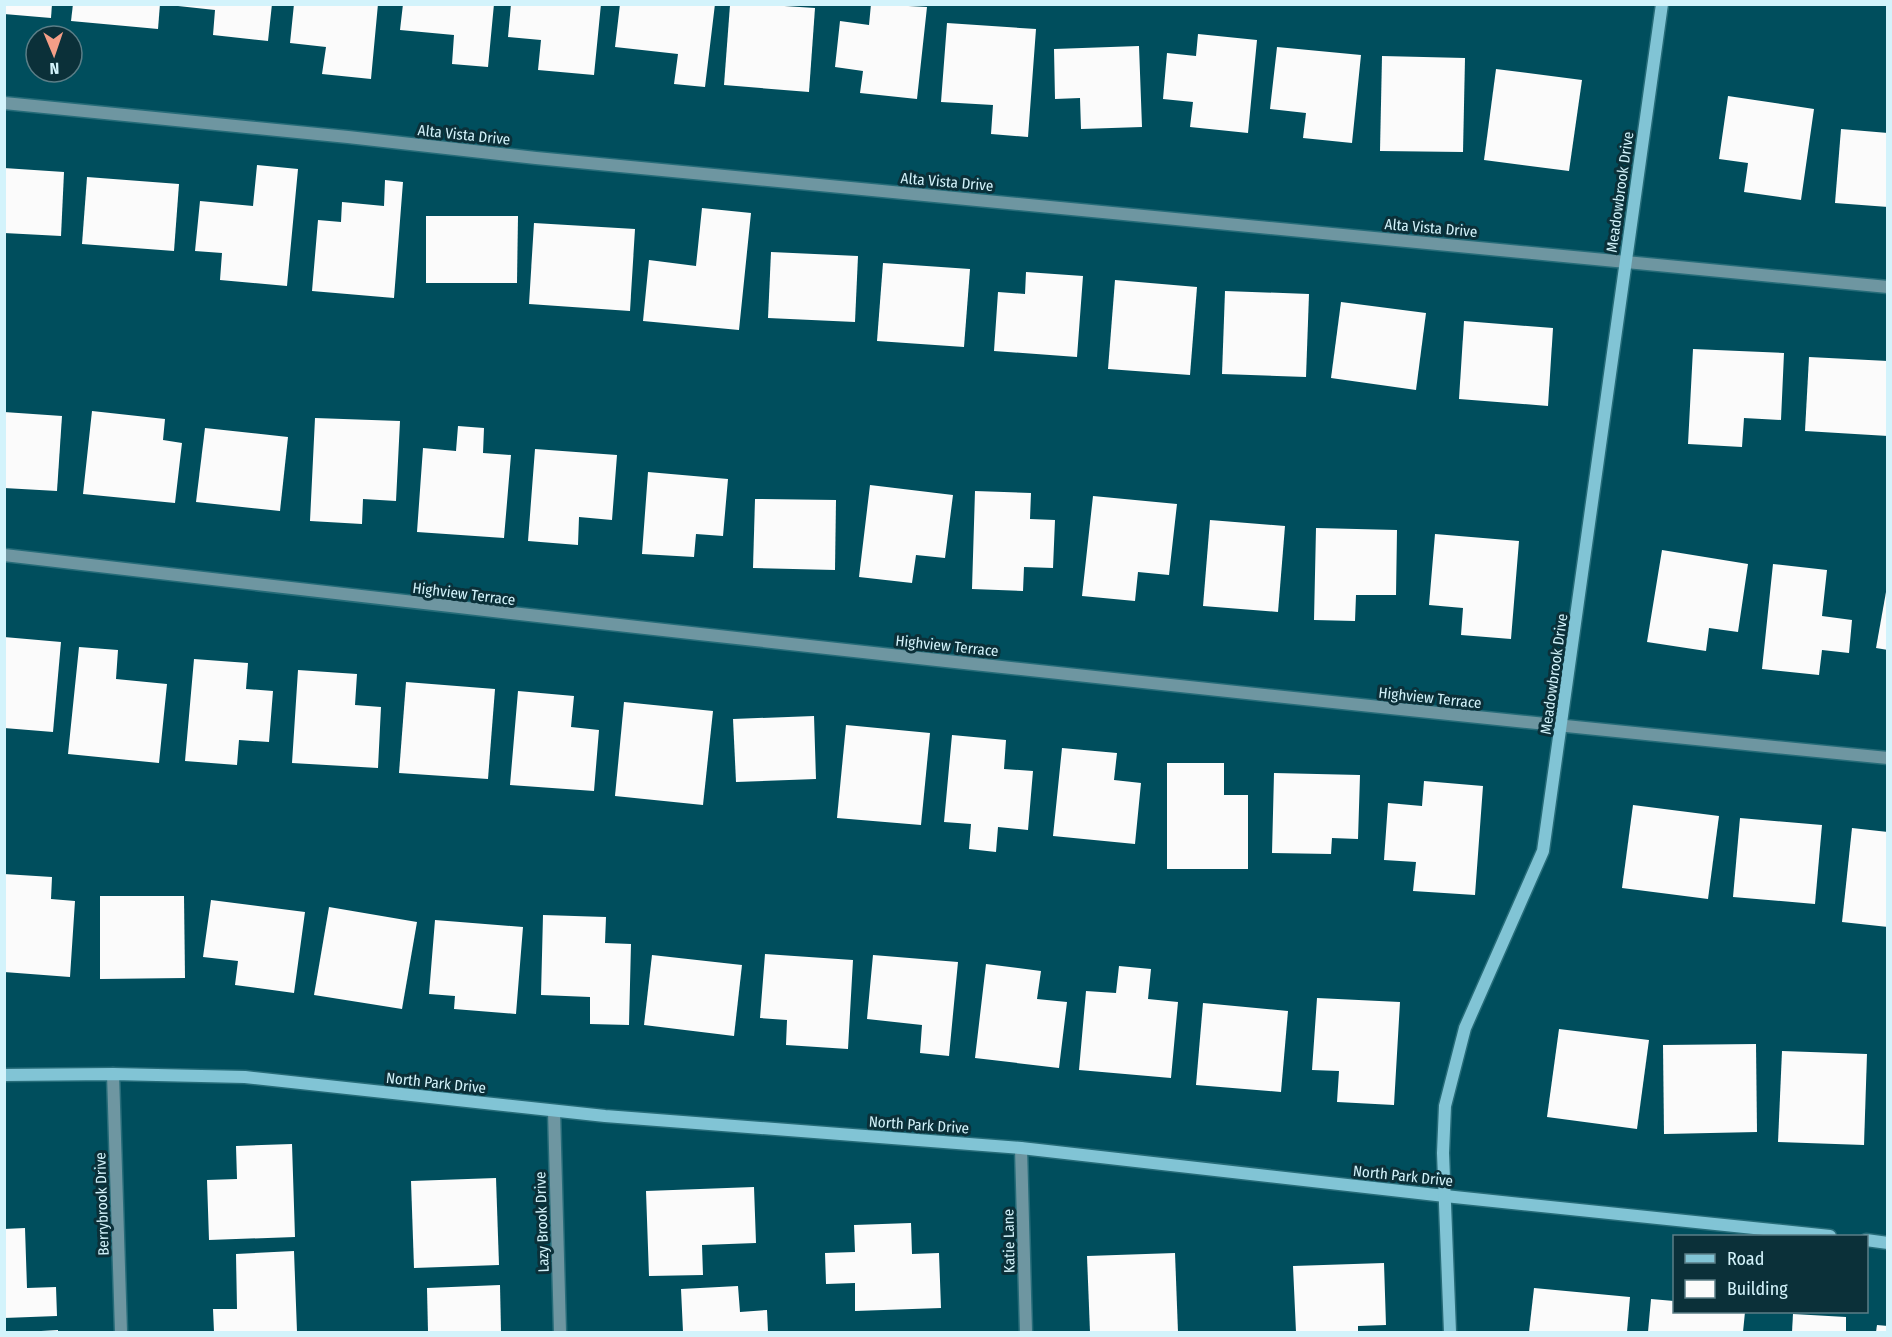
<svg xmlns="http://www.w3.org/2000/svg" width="1892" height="1337" font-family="'Fira Sans Condensed',sans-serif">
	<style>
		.building { fill: #fbfbfb }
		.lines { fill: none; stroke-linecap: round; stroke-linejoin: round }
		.street-casing { stroke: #266c79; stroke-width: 15 }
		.secondary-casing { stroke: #266c79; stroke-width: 15 }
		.street { stroke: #6e96a1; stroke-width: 12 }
		.secondary { stroke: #81c4d5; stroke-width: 12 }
		.labels { text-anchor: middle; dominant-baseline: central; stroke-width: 6; stroke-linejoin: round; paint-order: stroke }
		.street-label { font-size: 15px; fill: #d3f3fb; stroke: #0b3039 }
	</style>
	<rect width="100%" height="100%" fill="#004e5d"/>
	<g class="building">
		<polygon points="4,4 52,4 51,18 4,14"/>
		<polygon points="73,4 160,4 158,29 71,21"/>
		<polygon points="178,4 272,4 268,41 213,35 215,10 178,6"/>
		<polygon points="294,4 378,4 371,79 322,74 326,47 290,43"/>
		<polygon points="403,4 494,4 488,67 452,64 454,35 400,30"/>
		<polygon points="511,4 601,4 594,75 538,70 541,40 508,37"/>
		<polygon points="620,4 715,4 705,87 674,84 678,54 615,47"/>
		<polygon points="871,4 927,7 917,99 860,93 863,71 835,67 840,21 869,25"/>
		<polygon points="730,5 769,5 815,8 809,92 724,85"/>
		<polygon points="947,23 1036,29 1028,137 991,134 993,105 941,102"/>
		<polygon points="1198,34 1257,40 1248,133 1190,127 1193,102 1163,99 1167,53 1196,56"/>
		<polygon points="1139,46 1142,127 1081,129 1080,98 1055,99 1054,49"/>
		<polygon points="1277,47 1361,55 1352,143 1303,138 1306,113 1270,109"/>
		<polygon points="1382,56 1465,58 1463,152 1380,151"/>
		<polygon points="1496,69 1582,80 1569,171 1484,160"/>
		<polygon points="1728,96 1814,109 1801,200 1744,192 1748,163 1719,159"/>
		<polygon points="1841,129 1888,133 1888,207 1835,203"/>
		<polygon points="257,165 298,169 287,286 220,280 222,253 195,251 200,201 253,206"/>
		<polygon points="4,168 64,172 61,236 4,233"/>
		<polygon points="87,177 179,184 174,251 82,244"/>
		<polygon points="385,180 403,182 394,298 312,291 318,220 341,222 342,202 384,206"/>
		<polygon points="702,208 751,213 739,330 643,321 649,260 696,266"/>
		<polygon points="426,216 518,216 517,283 426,283"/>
		<polygon points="534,223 635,229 630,311 529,304"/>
		<polygon points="771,252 858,256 855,322 768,318"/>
		<polygon points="883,263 970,269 964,347 877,341"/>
		<polygon points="1026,272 1083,276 1077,357 994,351 998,292 1025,294"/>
		<polygon points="1115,280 1197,287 1190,375 1108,369"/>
		<polygon points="1225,291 1309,294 1306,377 1222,374"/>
		<polygon points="1341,302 1426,313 1416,390 1331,378"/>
		<polygon points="1464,321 1553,328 1548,406 1459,399"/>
		<polygon points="1693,349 1784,353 1781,420 1744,418 1742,447 1688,444"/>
		<polygon points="1809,357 1888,361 1888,436 1805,431"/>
		<polygon points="92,411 165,419 163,440 182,443 175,503 83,494"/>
		<polygon points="4,412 62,416 57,491 4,488"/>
		<polygon points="315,418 400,421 396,501 363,499 362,524 310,521"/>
		<polygon points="458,426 484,428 483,453 511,455 504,538 417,532 423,448 456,451"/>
		<polygon points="205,428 288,437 280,511 196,502"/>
		<polygon points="535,449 617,455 612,520 579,517 578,545 528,541"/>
		<polygon points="648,472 728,479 723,536 696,534 694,557 642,554"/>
		<polygon points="870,485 953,495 945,558 916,555 912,583 859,577"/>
		<polygon points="975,491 1031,493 1030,519 1055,520 1053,568 1024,567 1023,591 972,589"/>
		<polygon points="1093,496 1177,504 1169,575 1138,572 1135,601 1082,596"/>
		<polygon points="755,499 836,500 835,570 753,568"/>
		<polygon points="1210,520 1285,526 1278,612 1203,606"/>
		<polygon points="1316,528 1397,530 1396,595 1356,595 1355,621 1314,620"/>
		<polygon points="1435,534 1519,541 1511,639 1461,635 1463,608 1429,605"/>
		<polygon points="1662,550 1748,564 1738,632 1709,628 1706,651 1647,642"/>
		<polygon points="1773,564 1827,570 1822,616 1852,620 1849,653 1822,650 1819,675 1762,669"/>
		<polygon points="1886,592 1888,592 1888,650 1876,648"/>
		<polygon points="4,637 61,642 53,732 4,728"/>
		<polygon points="79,647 118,650 116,679 167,684 159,763 68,754"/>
		<polygon points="194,659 248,663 246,689 273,691 269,742 239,740 237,765 185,761"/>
		<polygon points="298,670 357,674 355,705 381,707 378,768 292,763"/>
		<polygon points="406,682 495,689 488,779 399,773"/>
		<polygon points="518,691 574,696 571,727 599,730 594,791 510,785"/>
		<polygon points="624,702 713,711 703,805 615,796"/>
		<polygon points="814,716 816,779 736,782 733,719"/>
		<polygon points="846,725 930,733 921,825 837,818"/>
		<polygon points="952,735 1006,740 1004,769 1033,771 1028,830 998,827 996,852 969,849 971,824 944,822"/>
		<polygon points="1062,748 1117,753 1114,780 1141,783 1135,844 1053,836"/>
		<polygon points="1167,763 1224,763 1224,795 1248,795 1248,869 1167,869"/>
		<polygon points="1274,773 1360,775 1358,839 1332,838 1331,854 1272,853"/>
		<polygon points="1424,781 1483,786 1475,895 1413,891 1416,862 1384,860 1388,803 1422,806"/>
		<polygon points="1633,805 1719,816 1708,899 1622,888"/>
		<polygon points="1740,818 1822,825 1815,904 1733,897"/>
		<polygon points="1852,828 1888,832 1888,927 1842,922"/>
		<polygon points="4,874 52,877 51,899 75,901 70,977 4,972"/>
		<polygon points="100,896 184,896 185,978 100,979"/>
		<polygon points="211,900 305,912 294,993 235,985 238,961 203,957"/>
		<polygon points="329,907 417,922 402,1009 314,995"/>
		<polygon points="543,915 606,917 605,943 631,944 629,1025 590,1024 590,997 541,995"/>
		<polygon points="435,920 523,927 516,1014 454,1009 455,996 429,994"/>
		<polygon points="765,954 853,960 848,1049 786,1045 787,1020 760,1018"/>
		<polygon points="652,955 742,965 734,1036 644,1025"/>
		<polygon points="873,955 958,962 949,1056 920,1053 922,1025 867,1019"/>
		<polygon points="986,964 1041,971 1037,999 1067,1002 1059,1068 975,1058"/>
		<polygon points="1119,966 1151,969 1148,999 1178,1002 1171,1078 1079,1070 1086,991 1116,993"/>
		<polygon points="1317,998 1400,1002 1394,1105 1337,1102 1339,1071 1312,1070"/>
		<polygon points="1203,1003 1288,1011 1281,1092 1196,1085"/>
		<polygon points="1559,1029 1649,1040 1637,1129 1547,1117"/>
		<polygon points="1756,1044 1757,1132 1664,1134 1663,1045"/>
		<polygon points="1782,1051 1867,1054 1864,1145 1778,1142"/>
		<polygon points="292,1144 295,1237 209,1240 207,1180 237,1179 236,1146"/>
		<polygon points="496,1178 499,1265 414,1268 411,1181"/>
		<polygon points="754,1187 756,1243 702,1245 703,1275 649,1276 646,1191"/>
		<polygon points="911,1223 912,1254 939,1253 941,1308 855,1311 855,1283 826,1284 825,1253 855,1252 854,1225"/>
		<polygon points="25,1228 27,1288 56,1287 57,1316 4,1318 4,1229"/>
		<polygon points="294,1251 297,1332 214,1332 213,1309 237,1309 236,1254"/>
		<polygon points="1175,1253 1178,1332 1090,1332 1087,1256"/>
		<polygon points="1384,1263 1386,1325 1358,1326 1358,1332 1296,1332 1293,1266"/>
		<polygon points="500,1285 501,1332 428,1332 427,1288"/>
		<polygon points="738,1286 740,1312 767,1310 768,1332 683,1332 681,1289"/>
		<polygon points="1534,1288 1630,1297 1627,1332 1529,1332"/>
		<polygon points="1651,1299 1674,1301 1674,1312 1745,1312 1743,1332 1648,1332"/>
		<polygon points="1793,1314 1846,1317 1846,1332 1792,1332"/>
		<polygon points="1877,1325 1888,1326 1888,1332 1876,1332"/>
		<polygon points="58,1330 58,1332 41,1332 41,1331"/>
	</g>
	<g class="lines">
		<defs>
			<g id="street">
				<polyline points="4,103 348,137 536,158 1888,287"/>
				<path d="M4,555C632,628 1259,697 1888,758"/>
				<polyline points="113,1074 121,1332"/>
				<polyline points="554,1111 560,1332"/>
				<polyline points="1021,1148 1026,1332"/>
			</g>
			<g id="secondary">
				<polyline points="4,1075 113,1074 245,1077 605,1116 1021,1148 1445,1196 1830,1236"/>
				<polyline points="1866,1240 1888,1243"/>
				<polyline points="1450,1332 1443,1153 1445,1106 1465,1028 1543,851 1662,4"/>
			</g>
		</defs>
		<use href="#street" class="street-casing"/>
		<use href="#secondary" class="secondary-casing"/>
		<use href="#street" class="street"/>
		<use href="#secondary" class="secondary"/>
	</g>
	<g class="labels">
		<g class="street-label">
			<text transform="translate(464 135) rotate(6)">Alta Vista Drive</text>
			<text transform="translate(947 182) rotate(5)">Alta Vista Drive</text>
			<text transform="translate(1620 192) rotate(-82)">Meadowbrook Drive</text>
			<text transform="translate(1431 228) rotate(5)">Alta Vista Drive</text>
			<text transform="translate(464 594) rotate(7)">Highview Terrace</text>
			<text transform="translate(947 646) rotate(6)">Highview Terrace</text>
			<text transform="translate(1554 674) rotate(-82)">Meadowbrook Drive</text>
			<text transform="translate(1430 698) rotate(6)">Highview Terrace</text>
			<text transform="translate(436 1083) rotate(6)">North Park Drive</text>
			<text transform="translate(919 1125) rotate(4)">North Park Drive</text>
			<text transform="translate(1403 1176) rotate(6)">North Park Drive</text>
			<text transform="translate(102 1204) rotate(-92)">Berrybrook Drive</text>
			<text transform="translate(542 1222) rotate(-92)">Lazy Brook Drive</text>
			<text transform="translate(1009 1241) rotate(-91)">Katie Lane</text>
		</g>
	</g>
	<rect width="1892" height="1337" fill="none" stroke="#d3f3fb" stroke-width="12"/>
	<rect x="1673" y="1235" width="195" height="78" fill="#0b3039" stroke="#5b7e87" stroke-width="1.5"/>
	<rect x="1685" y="1254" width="30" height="9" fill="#81c4d5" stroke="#5b7e87" stroke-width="1.5"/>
	<text x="1727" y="1265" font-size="18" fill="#d3f3fb">Road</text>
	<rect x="1685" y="1280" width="30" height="18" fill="#fbfbfb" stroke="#5b7e87" stroke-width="1.5"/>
	<text x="1727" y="1295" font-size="18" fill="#d3f3fb">Building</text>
	<g transform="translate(54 54) rotate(178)"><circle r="28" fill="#0b3039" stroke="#5b7e87" stroke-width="1.5"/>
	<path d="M0-4.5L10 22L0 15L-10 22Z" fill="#f49e87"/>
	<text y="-9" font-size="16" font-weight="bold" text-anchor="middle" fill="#d3f3fb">N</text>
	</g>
</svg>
